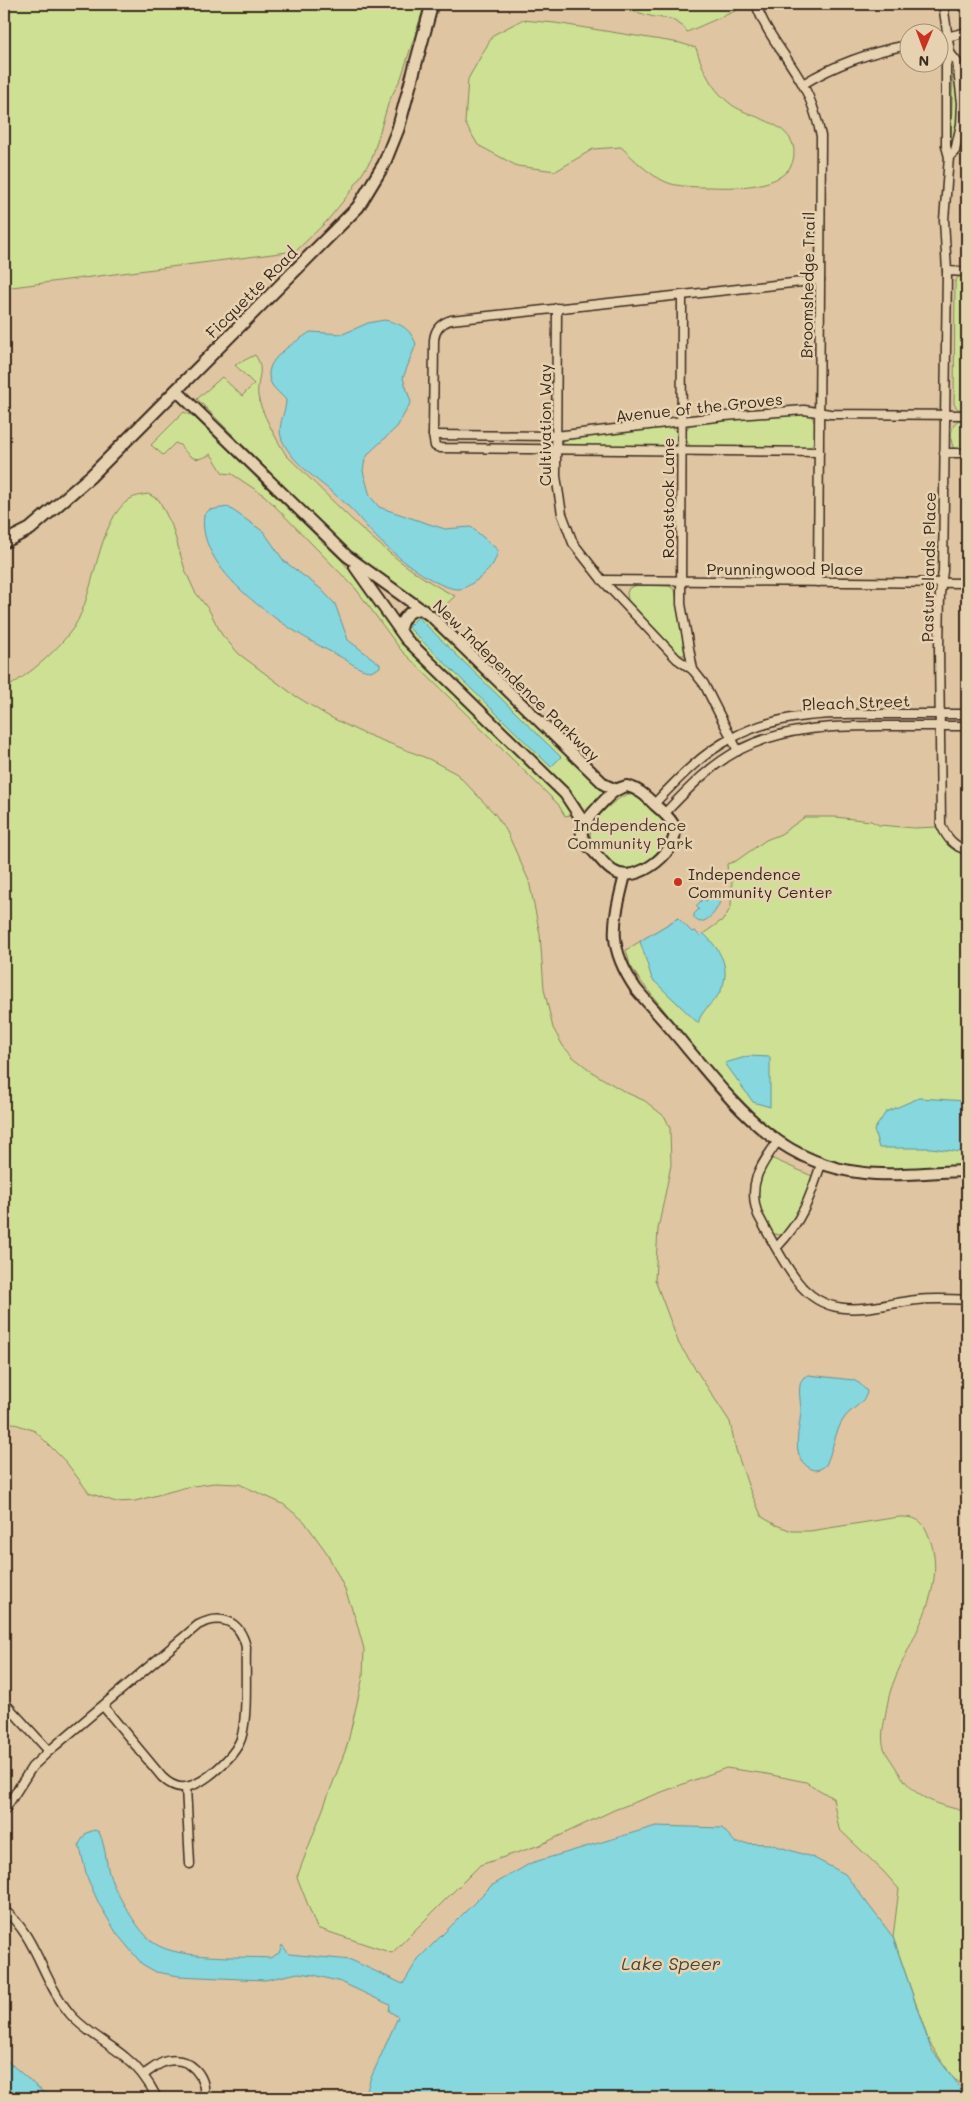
<svg xmlns="http://www.w3.org/2000/svg" width="971" height="2102" font-family="Mali,sans-serif">
	<style>
		.green { fill: #cde094; stroke: #848559 }
		.water { fill: #86d7de; stroke: #689291 }
		.lines { fill: none; stroke-linecap: round; stroke-linejoin: round }
		.minor-casing { stroke: #3b2a1e; stroke-width: 11 }
		.tertiary-casing { stroke: #3b2a1e; stroke-width: 14 }
		.secondary-casing { stroke: #3b2a1e; stroke-width: 15 }
		.minor { stroke: #e6d2b0; stroke-width: 8 }
		.tertiary { stroke: #e6d2b0; stroke-width: 10 }
		.secondary { stroke: #e6d2b0; stroke-width: 11 }
		.poi-dot { fill: #c8321e; stroke: #e6d2b0; stroke-width: 2 }
		.labels { text-anchor: middle; dominant-baseline: central; stroke-width: 5; stroke-linejoin: round; paint-order: stroke }
		.street-label { font-size: 16px; fill: #3b2a1e; stroke: #e6d2b0 }
		.park-label { font-size: 16px; fill: #4a3c2a; stroke: #e6d2b0 }
		.poi-label { font-size: 16px; fill: #3b2a1e; stroke: #e6d2b0; text-anchor: start }
		.water-label { font-size: 18px; font-style: italic; fill: #46443b; stroke: #e6d2b0 }
	</style>
	<rect width="100%" height="100%" fill="#e0c5a3"/>
	<filter id="ink" filterUnits="userSpaceOnUse"><feTurbulence type="fractalNoise" baseFrequency=".02" numOctaves="2"/><feDisplacementMap in="SourceGraphic" scale="10" xChannelSelector="R" yChannelSelector="G"/><feConvolveMatrix kernelMatrix="1 2 1 2 8 2 1 2 1" color-interpolation-filters="sRGB"/></filter>
	<g filter="url(#ink)">
		<g class="green">
			<polygon points="4,4 425,4 401,78 389,101 372,158 352,190 327,221 296,251 4,288"/>
			<polygon points="608,4 751,4 687,32 684,27 671,19 654,17"/>
			<path d="M522,20L555,23L680,43L696,48C703,71 712,90 732,105C750,118 791,122 794,150C797,189 736,188 711,187C699,187 676,187 666,182C649,175 634,159 621,147L593,149L556,171L517,166L478,145L465,123L468,79L493,35Z"/>
			<path d="M953,64C963,82 957,125 953,145L951,143Z"/>
			<path d="M967,275V410C961,410 956,410 954,403L955,282L959,276Z"/>
			<path d="M255,355C266,370 256,379 258,396C260,410 278,442 286,455C338,505 390,564 455,596L437,613L428,608L352,554L197,399L222,377L242,396L254,384L235,365Z"/>
			<path d="M184,412L193,416L342,561L377,603L404,643L560,796L567,799L576,814L565,816L558,804L401,650L356,589L265,496L232,474L223,473L211,454C195,463 190,458 180,445L175,443L163,455L151,445Z"/>
			<path d="M801,413L811,416C818,424 818,444 807,449L691,447C683,439 684,426 695,422Z"/>
			<path d="M967,419V452L955,450C949,442 950,427 957,421Z"/>
			<path d="M670,426L677,432C679,440 677,445 670,448L565,447L562,444L563,439Z"/>
			<path d="M148,494L159,500L172,526L185,570L195,592L209,610L222,635L239,654L294,695L328,716L358,731L429,759L457,774L495,814L507,832L529,881L540,934L544,989L553,1028L563,1046L573,1057L595,1074L625,1092L645,1101L665,1117L670,1128L671,1165L658,1229L655,1280L679,1344L730,1422L736,1450L749,1488L762,1517L776,1525L792,1531H810L899,1517C915,1517 922,1519 928,1534C950,1586 912,1635 894,1681C889,1693 887,1705 885,1718C883,1727 881,1739 884,1748C886,1754 891,1760 894,1765C914,1799 930,1802 967,1812V2088L953,2078L929,2042L893,1937L899,1889L884,1872L839,1829L833,1798L806,1782L767,1774L726,1768L614,1810L540,1845L480,1865L392,1953L317,1928L297,1877L347,1746L363,1677L364,1649L356,1620L344,1587L327,1553L304,1521L283,1504L239,1484L214,1483L187,1487L135,1501L116,1502L89,1493L66,1462L35,1431L4,1420V690C31,672 55,654 74,627C96,593 97,520 130,499C135,496 142,495 148,494Z"/>
			<polygon points="637,585 669,586 675,590 685,655 680,655 628,600 627,593 629,588"/>
			<polygon points="421,612 606,793 588,812 407,633 405,629 407,621"/>
			<path d="M629,794C638,797 643,802 650,809C665,822 676,830 660,849C650,860 634,877 618,868C613,865 608,859 604,855C598,850 591,845 590,837C589,821 615,798 629,794Z"/>
			<polygon points="805,817 835,817 871,821 879,825 914,828 938,827 955,851 967,855 967,1167 869,1169 820,1158 785,1139 769,1128 713,1071 639,979 630,965 626,950 678,918 692,932 695,931 700,936 724,919 731,907 732,877 728,877 727,864 736,861 766,840 781,834"/>
			<path d="M771,1158L812,1176C806,1192 797,1231 779,1235L771,1233C754,1198 752,1192 771,1158Z"/>
		</g>
		<g class="water">
			<path d="M384,320C400,323 410,328 416,344L403,378L411,402L397,427L370,452L365,459L363,471L370,496L379,507L420,521L445,529L471,527L498,550C496,563 488,572 477,580C472,583 466,588 460,589C438,591 392,553 377,538C367,528 359,517 349,507C329,487 294,467 282,440C276,425 286,414 286,400C282,395 275,390 272,385C258,361 295,343 310,332L343,334L368,323Z"/>
			<path d="M228,507L264,532L284,561L321,589L335,604L348,640L380,664V667C367,678 351,662 339,656C294,634 195,574 204,515L209,510Z"/>
			<polygon points="418,617 561,757 551,767 408,627"/>
			<path d="M711,896H715L720,901C718,909 709,922 699,922L694,918V914L699,909L696,906L703,899L706,901Z"/>
			<path d="M678,918L692,932L695,931L700,936L703,933C719,948 731,966 722,988C717,1001 702,1008 698,1023L652,979L640,941Z"/>
			<polygon points="749,1056 770,1057 770,1107 753,1102 725,1063"/>
			<polygon points="919,1098 967,1101 967,1153 931,1148 879,1148 874,1130 886,1112"/>
			<path d="M809,1375L853,1380L859,1383L867,1391C867,1401 851,1409 845,1417C835,1430 833,1450 826,1465C820,1470 815,1472 808,1467C790,1454 800,1429 801,1411C801,1400 796,1386 804,1377Z"/>
			<path d="M656,1826L722,1828L736,1843L770,1844L812,1857L845,1874L893,1937L931,2049L960,2087L967,2090V2098H365L370,2080L398,2017L389,2011L390,2005L341,1982L314,1975L298,1973L265,1980L241,1979L179,1976L156,1972L142,1964L117,1934L99,1904L87,1877L79,1844L86,1833L95,1830L99,1832C107,1849 105,1867 113,1884C121,1901 139,1932 154,1943C178,1960 240,1956 270,1958L279,1953L282,1945L289,1954L351,1960L403,1984L418,1959L491,1886L531,1863Z"/>
			<polygon points="4,2058 50,2098 4,2098"/>
		</g>
		<g class="lines">
			<defs>
				<g id="minor">
					<path d="M756,4C766,34 788,57 803,85C812,101 817,118 821,136L818,582"/>
					<path d="M943,4L950,53L946,65V146L949,157L944,220L947,271L943,571L940,594L939,649L941,825C947,838 953,846 967,850"/>
					<polyline points="938,39 967,32"/>
					<path d="M803,84C836,64 870,52 908,45"/>
					<polyline points="949,157 955,151 961,124 962,103 957,62 950,53"/>
					<polyline points="947,271 967,272"/>
					<polyline points="682,295 681,604 693,670"/>
					<polyline points="557,308 556,476 562,514 573,543 602,580 677,659 693,670 704,684 738,751"/>
					<polyline points="433,435 556,436 725,416 804,410 830,414 967,415"/>
					<path d="M819,452L440,448L435,446L433,435L434,340C435,329 441,323 451,320L820,280"/>
					<polyline points="944,453 967,453"/>
					<polyline points="602,580 967,583"/>
					<path d="M654,804C678,779 701,754 732,738C778,713 829,713 880,714C909,714 938,714 967,714"/>
					<path d="M664,814C687,790 709,766 739,750C784,727 831,726 880,726C909,726 938,726 967,726"/>
					<path d="M778,1141C760,1166 747,1184 758,1215C770,1237 782,1261 797,1281C830,1324 873,1305 917,1300C934,1298 951,1299 967,1300"/>
					<path d="M777,1247C802,1221 810,1198 821,1164"/>
					<polyline points="4,1702 49,1751"/>
					<polyline points="186,1787 190,1864"/>
					<path d="M4,1811L32,1767L49,1751L198,1625C222,1613 240,1621 246,1647C245,1673 248,1712 242,1735C238,1754 204,1785 185,1787C176,1788 168,1783 162,1777L103,1706"/>
					<path d="M4,1910C37,1936 43,1983 71,2015C86,2032 107,2042 125,2057C139,2068 149,2082 157,2098"/>
					<path d="M143,2075C151,2070 158,2063 167,2061C190,2056 207,2076 204,2098"/>
				</g>
				<g id="tertiary">
					<polyline points="176,390 347,556 432,617 605,785 617,790"/>
					<polyline points="355,567 406,639 565,794 584,823"/>
					<path d="M400,630C401,619 409,609 422,609"/>
					<path d="M627,786C639,789 646,796 655,805C661,810 669,817 673,824C685,848 635,887 613,871C606,867 600,858 594,852C588,846 580,839 582,830C583,821 608,796 616,790C619,788 624,787 627,786Z"/>
					<path d="M625,875C613,924 606,945 636,989C653,1009 670,1027 686,1047C737,1107 779,1164 864,1173C898,1177 933,1171 967,1171"/>
				</g>
				<polyline id="secondary" points="4,542 30,529 91,476 358,207 384,164 398,129 432,4"/>
			</defs>
			<use href="#minor" class="minor-casing"/>
			<use href="#tertiary" class="tertiary-casing"/>
			<use href="#secondary" class="secondary-casing"/>
			<use href="#minor" class="minor"/>
			<use href="#tertiary" class="tertiary"/>
			<use href="#secondary" class="secondary"/>
		</g>
	</g>
	<circle class="poi-dot" cx="678" cy="882" r="5"/>
	<g class="labels">
		<g class="street-label">
			<text transform="translate(807 285) rotate(-89)">Broomshedge Trail</text>
			<text transform="translate(251 292) rotate(-45)">Ficquette Road</text>
			<text transform="translate(699 407) rotate(-6)">Avenue of the Groves</text>
			<text transform="translate(544 425) rotate(-90)">Cultivation Way</text>
			<text transform="translate(667 498) rotate(-90)">Rootstock Lane</text>
			<text transform="translate(928 567) rotate(-89)">Pasturelands Place</text>
			<text x="785" y="568">Prunningwood Place</text>
			<text transform="translate(517 680) rotate(44)">New Independence Parkway</text>
			<text transform="translate(856 702) rotate(-2)">Pleach Street</text>
		</g>
		<g class="park-label">
			<text x="630" y="824">Independence<tspan x="630" dy="18">Community Park</tspan></text>
		</g>
		<g class="poi-label">
			<text x="688" y="873">Independence<tspan x="688" dy="18">Community Center</tspan></text>
		</g>
		<g class="water-label">
			<text x="671" y="1963">Lake Speer</text>
		</g>
	</g>
	<rect width="971" height="2102" fill="none" stroke="#e6d2b0" stroke-width="20"/>
	<rect x="10" y="10" width="951" height="2082" fill="none" stroke="#3b2a1e" stroke-width="2" filter="url(#ink)"/>
	<g transform="translate(924 48) rotate(181)"><circle r="24" fill="#e6d2b0" stroke="#a28f76"/>
	<path d="M0-4L9 19L0 12L-9 19Z" fill="#c8321e"/>
	<text y="-8" font-size="14" font-weight="bold" text-anchor="middle" fill="#3b2a1e">N</text>
	</g>
</svg>
